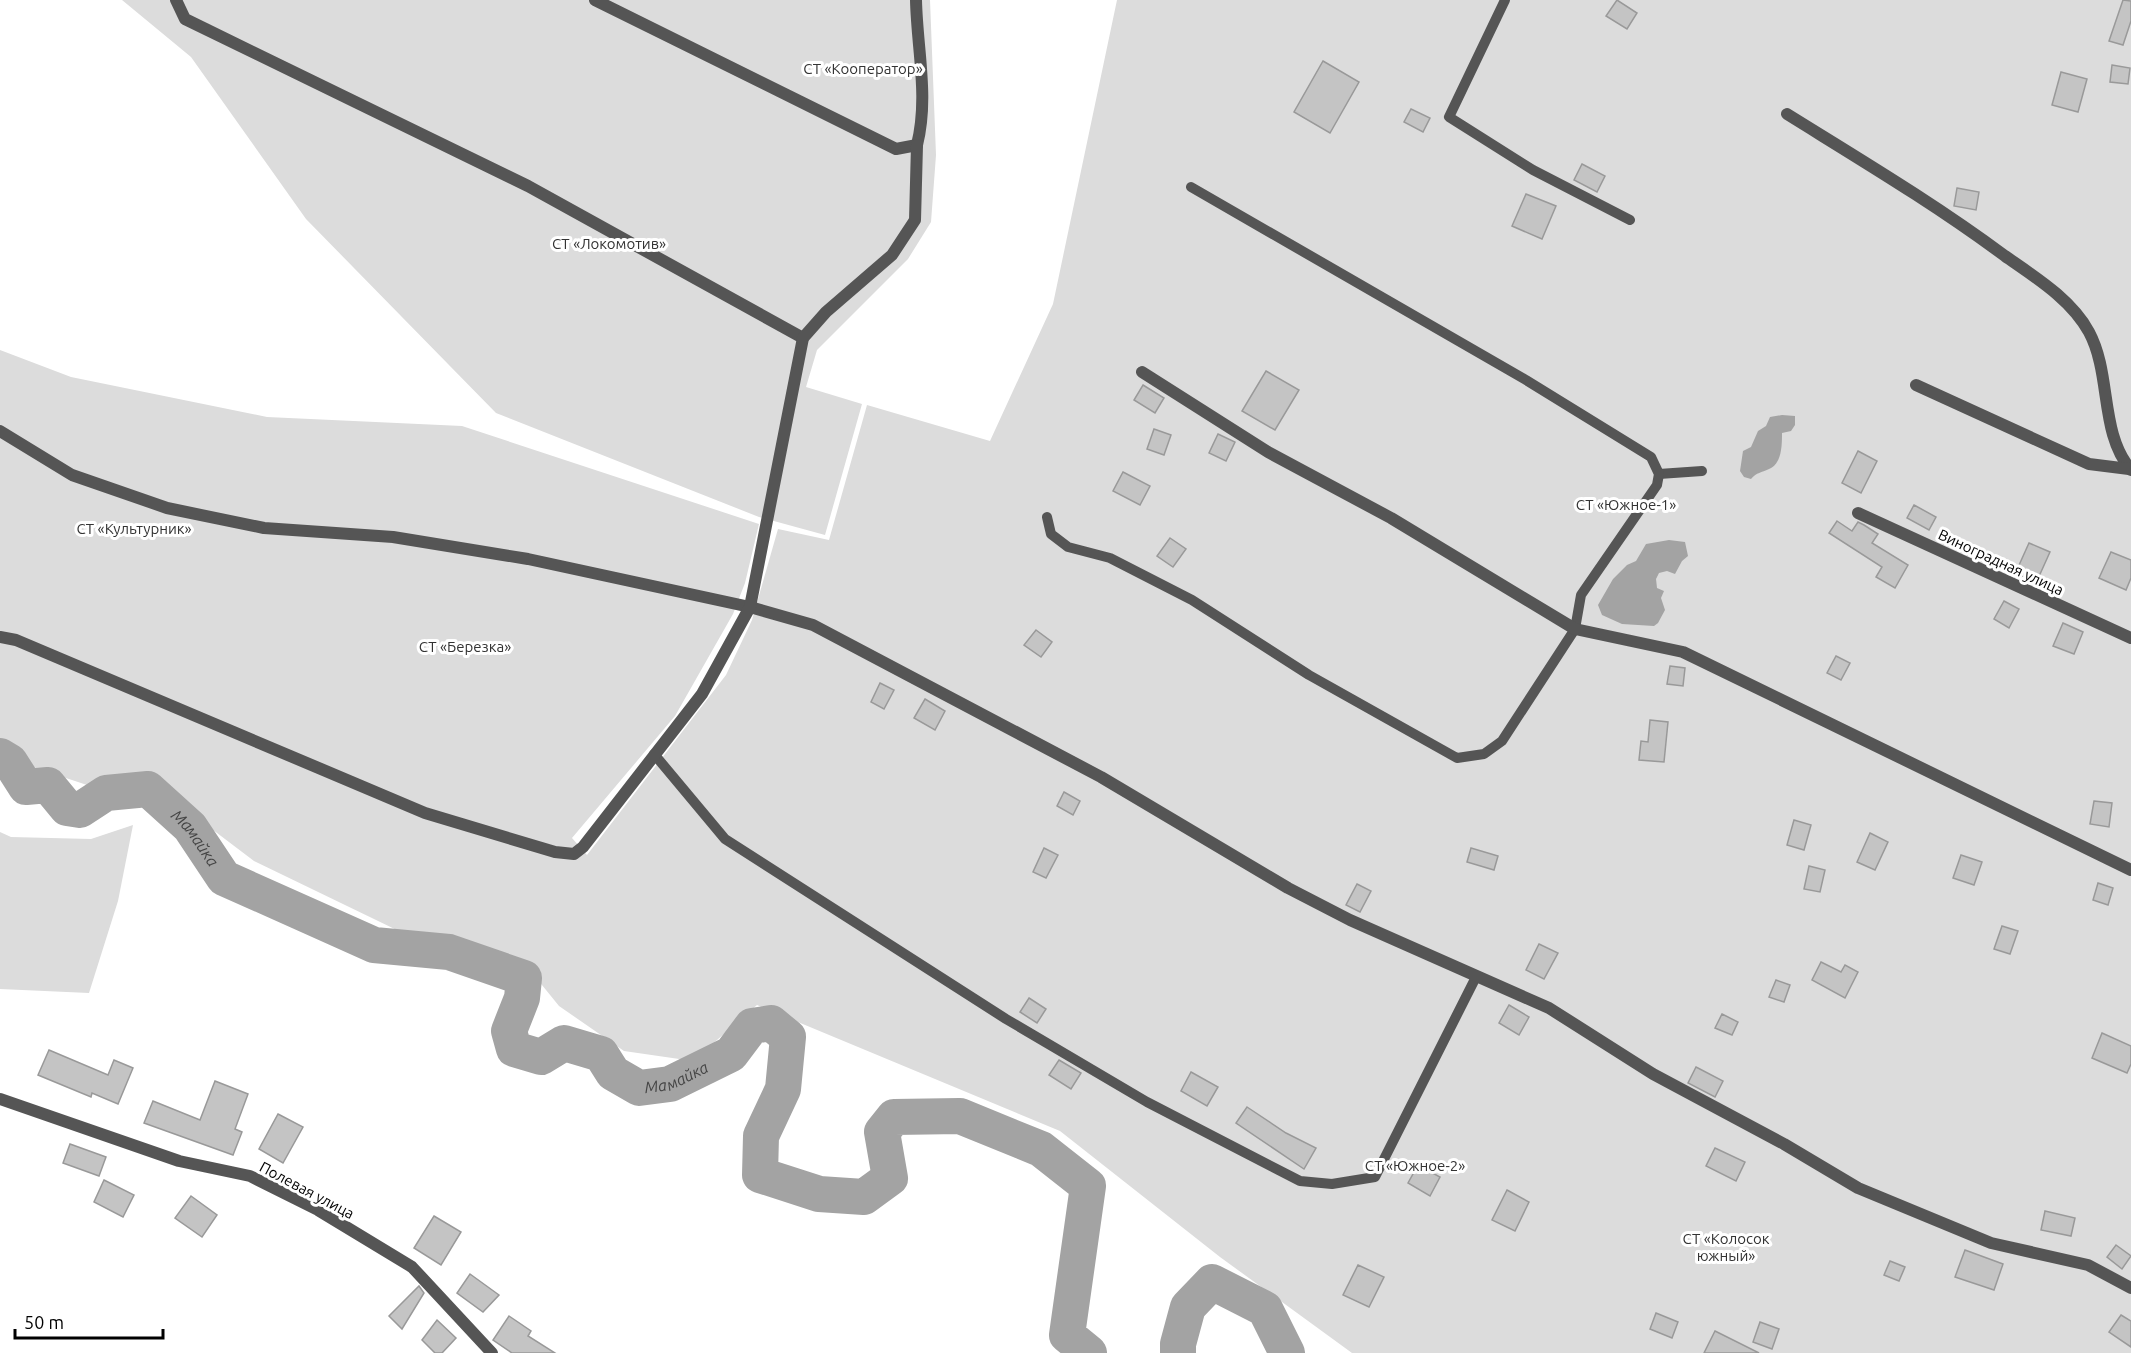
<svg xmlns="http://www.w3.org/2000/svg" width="2131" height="1353" font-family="Ubuntu,sans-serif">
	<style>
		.green { fill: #dcdcdc }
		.water { fill: #a3a3a3 }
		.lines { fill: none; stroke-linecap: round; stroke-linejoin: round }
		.river { stroke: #a3a3a3; stroke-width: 36 }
		.building { fill: #c4c4c4; stroke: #999; stroke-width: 1.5 }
		.lane { stroke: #555; stroke-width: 10 }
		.street { stroke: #555; stroke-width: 12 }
		.labels { text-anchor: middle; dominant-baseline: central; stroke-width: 6; stroke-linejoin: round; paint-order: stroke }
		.park-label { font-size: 15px; fill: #333; stroke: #fff }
		.street-label { font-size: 15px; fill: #000; stroke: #fff }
		.water-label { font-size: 16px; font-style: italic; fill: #444; stroke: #fff }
	</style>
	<rect width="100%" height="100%" fill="#fff"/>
	<g class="green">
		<polygon points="122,0 930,0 936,155 931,222 908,259 817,350 806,387 862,404 825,535 759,517 496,413 306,219 191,57"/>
		<polygon points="1117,0 2131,0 2131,1353 1352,1353 1220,1257 1060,1131 757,1005 693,1061 624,1051 559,1006 529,969 405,934 254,861 155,786 87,785 0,756 0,350 71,377 267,417 462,426 759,524 745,583 733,614 675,716 572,838 587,855 726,675 752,620 778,529 829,540 867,405 990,441 1053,304"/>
		<polygon points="133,825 118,901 89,993 0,989 0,832 11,837 91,839"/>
	</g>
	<g class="water">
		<path d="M1782,415L1795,416V425L1791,431L1782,433C1782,445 1782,464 1769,469C1761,473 1757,472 1751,479L1744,477L1740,471L1743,451L1751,447L1758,431L1766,426L1770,417Z"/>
		<polygon points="1669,540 1685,542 1688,556 1682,561 1675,574 1667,571 1659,573 1656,579 1657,588 1664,591 1661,598 1665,610 1658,623 1654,626 1622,624 1602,615 1598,605 1613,579 1627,565 1636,561 1646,544"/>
	</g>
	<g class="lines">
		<g class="river">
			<path id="s1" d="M0,756L10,762L26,787L48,785L67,808L80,810L106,793L148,789L190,827L224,878L374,945L449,952L524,978L522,998L509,1031L514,1049L541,1057L564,1043L601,1054L613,1073L639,1088L670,1084L731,1054L752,1026L771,1023L788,1037L783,1089L761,1136L760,1175L819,1194L864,1197L890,1178L882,1132L894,1117L960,1116L1041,1149L1088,1186L1067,1335L1089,1353"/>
			<polyline points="1178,1353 1178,1344 1188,1307 1212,1282 1265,1309 1287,1353"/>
		</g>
	</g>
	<g class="building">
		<polygon points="1617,0 1637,13 1627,29 1606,16"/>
		<polygon points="2123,0 2131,1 2131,21 2123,45 2109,41"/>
		<polygon points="1323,61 1359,82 1330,133 1294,112"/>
		<polygon points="2112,65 2130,68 2128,84 2110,82"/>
		<polygon points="2061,72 2087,79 2078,112 2052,105"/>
		<polygon points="1411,109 1430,118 1423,132 1404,122"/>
		<polygon points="1582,164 1605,176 1597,192 1574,180"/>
		<polygon points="1957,188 1979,192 1976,210 1954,206"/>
		<polygon points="1526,194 1556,206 1542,239 1512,226"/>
		<polygon points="1266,371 1299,390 1275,430 1242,411"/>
		<polygon points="1143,385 1164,398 1155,413 1134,400"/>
		<polygon points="1154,429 1171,435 1164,455 1147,449"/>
		<polygon points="1218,434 1235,442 1226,461 1209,453"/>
		<polygon points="1858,451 1877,461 1861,493 1842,483"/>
		<polygon points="1123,472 1150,486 1140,505 1113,491"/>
		<polygon points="1914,505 1936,517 1929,530 1907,518"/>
		<polygon points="1837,521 1852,531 1858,522 1864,525 1878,534 1872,543 1908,565 1895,588 1876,577 1882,567 1829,533"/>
		<polygon points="1170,538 1186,549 1173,567 1157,556"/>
		<polygon points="2029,543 2050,552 2036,583 2015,574"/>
		<polygon points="2111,552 2131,560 2131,578 2126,590 2099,578"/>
		<polygon points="2004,601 2019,609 2009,628 1994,619"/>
		<polygon points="2063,623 2083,632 2074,654 2053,646"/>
		<polygon points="1036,630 1052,642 1041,657 1024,645"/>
		<polygon points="1836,656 1850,663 1841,680 1827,673"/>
		<polygon points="1670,666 1685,668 1683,686 1667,684"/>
		<polygon points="880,683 894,690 884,709 871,702"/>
		<polygon points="925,699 945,711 935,730 914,718"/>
		<polygon points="1650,720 1668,722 1664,762 1639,760 1641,741 1648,742"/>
		<polygon points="1064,792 1080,801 1073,815 1057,806"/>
		<polygon points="2094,801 2112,803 2109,827 2090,824"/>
		<polygon points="1794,820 1811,825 1804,850 1787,845"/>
		<polygon points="1870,833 1888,842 1875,870 1857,862"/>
		<polygon points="1044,848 1058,855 1046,878 1033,872"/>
		<polygon points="1471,848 1498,856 1494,870 1467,862"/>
		<polygon points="1961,855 1982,862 1974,885 1953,878"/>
		<polygon points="1809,866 1825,870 1820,892 1804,889"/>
		<polygon points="2098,883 2113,888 2108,905 2093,900"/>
		<polygon points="1357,884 1371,891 1360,912 1346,905"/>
		<polygon points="2002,926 2018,931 2010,954 1994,949"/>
		<polygon points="1539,944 1558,953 1544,979 1526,970"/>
		<polygon points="1821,962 1841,972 1845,965 1858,972 1845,998 1812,980"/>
		<polygon points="1776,980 1790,985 1784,1002 1769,997"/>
		<polygon points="1029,998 1046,1009 1037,1023 1020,1012"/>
		<polygon points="1509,1005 1529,1017 1519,1035 1499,1023"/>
		<polygon points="1722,1014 1738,1022 1732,1035 1715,1028"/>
		<polygon points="2102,1033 2131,1046 2131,1064 2127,1073 2092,1058"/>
		<polygon points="49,1050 108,1075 114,1060 133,1068 118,1104 92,1093 91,1097 38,1075"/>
		<polygon points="1059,1060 1081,1073 1071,1089 1049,1075"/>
		<polygon points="1696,1067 1723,1081 1715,1097 1688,1083"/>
		<polygon points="1191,1072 1218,1087 1207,1106 1181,1091"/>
		<polygon points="215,1081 248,1094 235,1129 242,1132 233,1155 144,1123 153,1101 200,1120"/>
		<polygon points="1247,1107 1286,1133 1316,1148 1304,1169 1236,1123"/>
		<polygon points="278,1114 303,1127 283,1163 259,1149"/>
		<polygon points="70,1144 106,1157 99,1176 63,1163"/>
		<polygon points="1715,1148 1745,1162 1736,1181 1706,1166"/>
		<polygon points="1418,1165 1440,1177 1430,1196 1408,1183"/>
		<polygon points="104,1180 134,1195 123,1217 94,1202"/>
		<polygon points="1507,1190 1529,1202 1515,1231 1492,1220"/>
		<polygon points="191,1196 217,1215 202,1237 175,1218"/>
		<polygon points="2045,1211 2075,1218 2071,1236 2041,1230"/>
		<polygon points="434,1216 461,1232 441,1265 414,1248"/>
		<polygon points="2116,1245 2131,1256 2122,1269 2107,1257"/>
		<polygon points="1965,1250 2003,1264 1994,1290 1955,1277"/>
		<polygon points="1890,1261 1905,1267 1899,1281 1884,1275"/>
		<polygon points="1358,1265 1384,1277 1369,1307 1343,1295"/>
		<polygon points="470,1274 499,1295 483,1312 457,1293"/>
		<polygon points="419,1286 424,1293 402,1329 389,1316"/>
		<polygon points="1656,1313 1678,1322 1672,1338 1650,1329"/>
		<polygon points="2121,1315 2131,1321 2131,1347 2109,1332"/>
		<polygon points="509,1316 531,1331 528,1336 555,1353 512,1353 493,1340"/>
		<polygon points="437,1320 456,1338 442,1353 435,1353 422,1340"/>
		<polygon points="1760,1322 1779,1329 1772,1349 1753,1342"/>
		<polygon points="1715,1331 1759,1353 1704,1353"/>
	</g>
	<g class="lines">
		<g class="lane">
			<polyline points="1505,0 1449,117 1533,170 1630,220"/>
			<polyline points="1659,474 1702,471"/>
			<polyline points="1047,517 1051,534 1068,547 1110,558 1192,600 1309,675 1457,758 1484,754 1502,741 1575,629 1581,595 1657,485 1659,474 1651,457 1526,380 1191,187"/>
			<polyline points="654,754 725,839 1006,1019 1147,1102 1300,1181 1332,1184 1375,1177 1476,977"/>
		</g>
		<g class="street">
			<polyline points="176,0 185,19 528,186 803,338"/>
			<path d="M595,0L896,149L917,145C929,97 917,49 916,0"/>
			<path d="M1787,114C1861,160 1935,204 2005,256C2035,277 2071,299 2089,332C2112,375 2099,432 2131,470"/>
			<polyline points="1142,372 1268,452 1391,518 1575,629 1683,652 2131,870"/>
			<polyline points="1916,385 2089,464 2129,469"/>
			<polyline points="0,431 72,475 167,508 264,528 393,537 528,559 750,607 813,625 1101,777 1288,888 1350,920 1549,1008 1653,1074 1784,1144 1858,1188 1991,1243 2088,1265 2131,1288"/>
			<polyline points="1858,513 2131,638"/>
			<polyline points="0,637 16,640 425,813 555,852 574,854 583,847 702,694 750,607 803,338 826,312 892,255 915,220 917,145"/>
			<polyline points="0,1099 179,1161 250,1176 318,1210 412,1267 492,1353"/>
		</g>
	</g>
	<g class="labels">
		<g class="park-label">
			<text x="863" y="68">СТ «Кооператор»</text>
			<text x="609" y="243">СТ «Локомотив»</text>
			<text x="1626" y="504">СТ «Южное-1»</text>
			<text x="134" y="528">СТ «Культурник»</text>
			<text x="465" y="646">СТ «Березка»</text>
			<text x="1415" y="1165">СТ «Южное-2»</text>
			<text x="1726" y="1238">СТ «Колосок<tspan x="1726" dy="17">южный»</tspan></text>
		</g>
		<g class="street-label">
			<text transform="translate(2001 562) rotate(25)">Виноградная улица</text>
			<text transform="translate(307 1190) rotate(28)">Полевая улица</text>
		</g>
		<g class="water-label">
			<text stroke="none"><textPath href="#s1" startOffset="248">Мамайка</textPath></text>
			<text stroke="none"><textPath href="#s1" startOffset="876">Мамайка</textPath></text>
		</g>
	</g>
	<path d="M15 1329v9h148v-9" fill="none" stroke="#000000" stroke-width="3"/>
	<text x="24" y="1329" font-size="18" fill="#000000" stroke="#ffffff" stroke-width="4.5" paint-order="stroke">50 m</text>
</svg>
